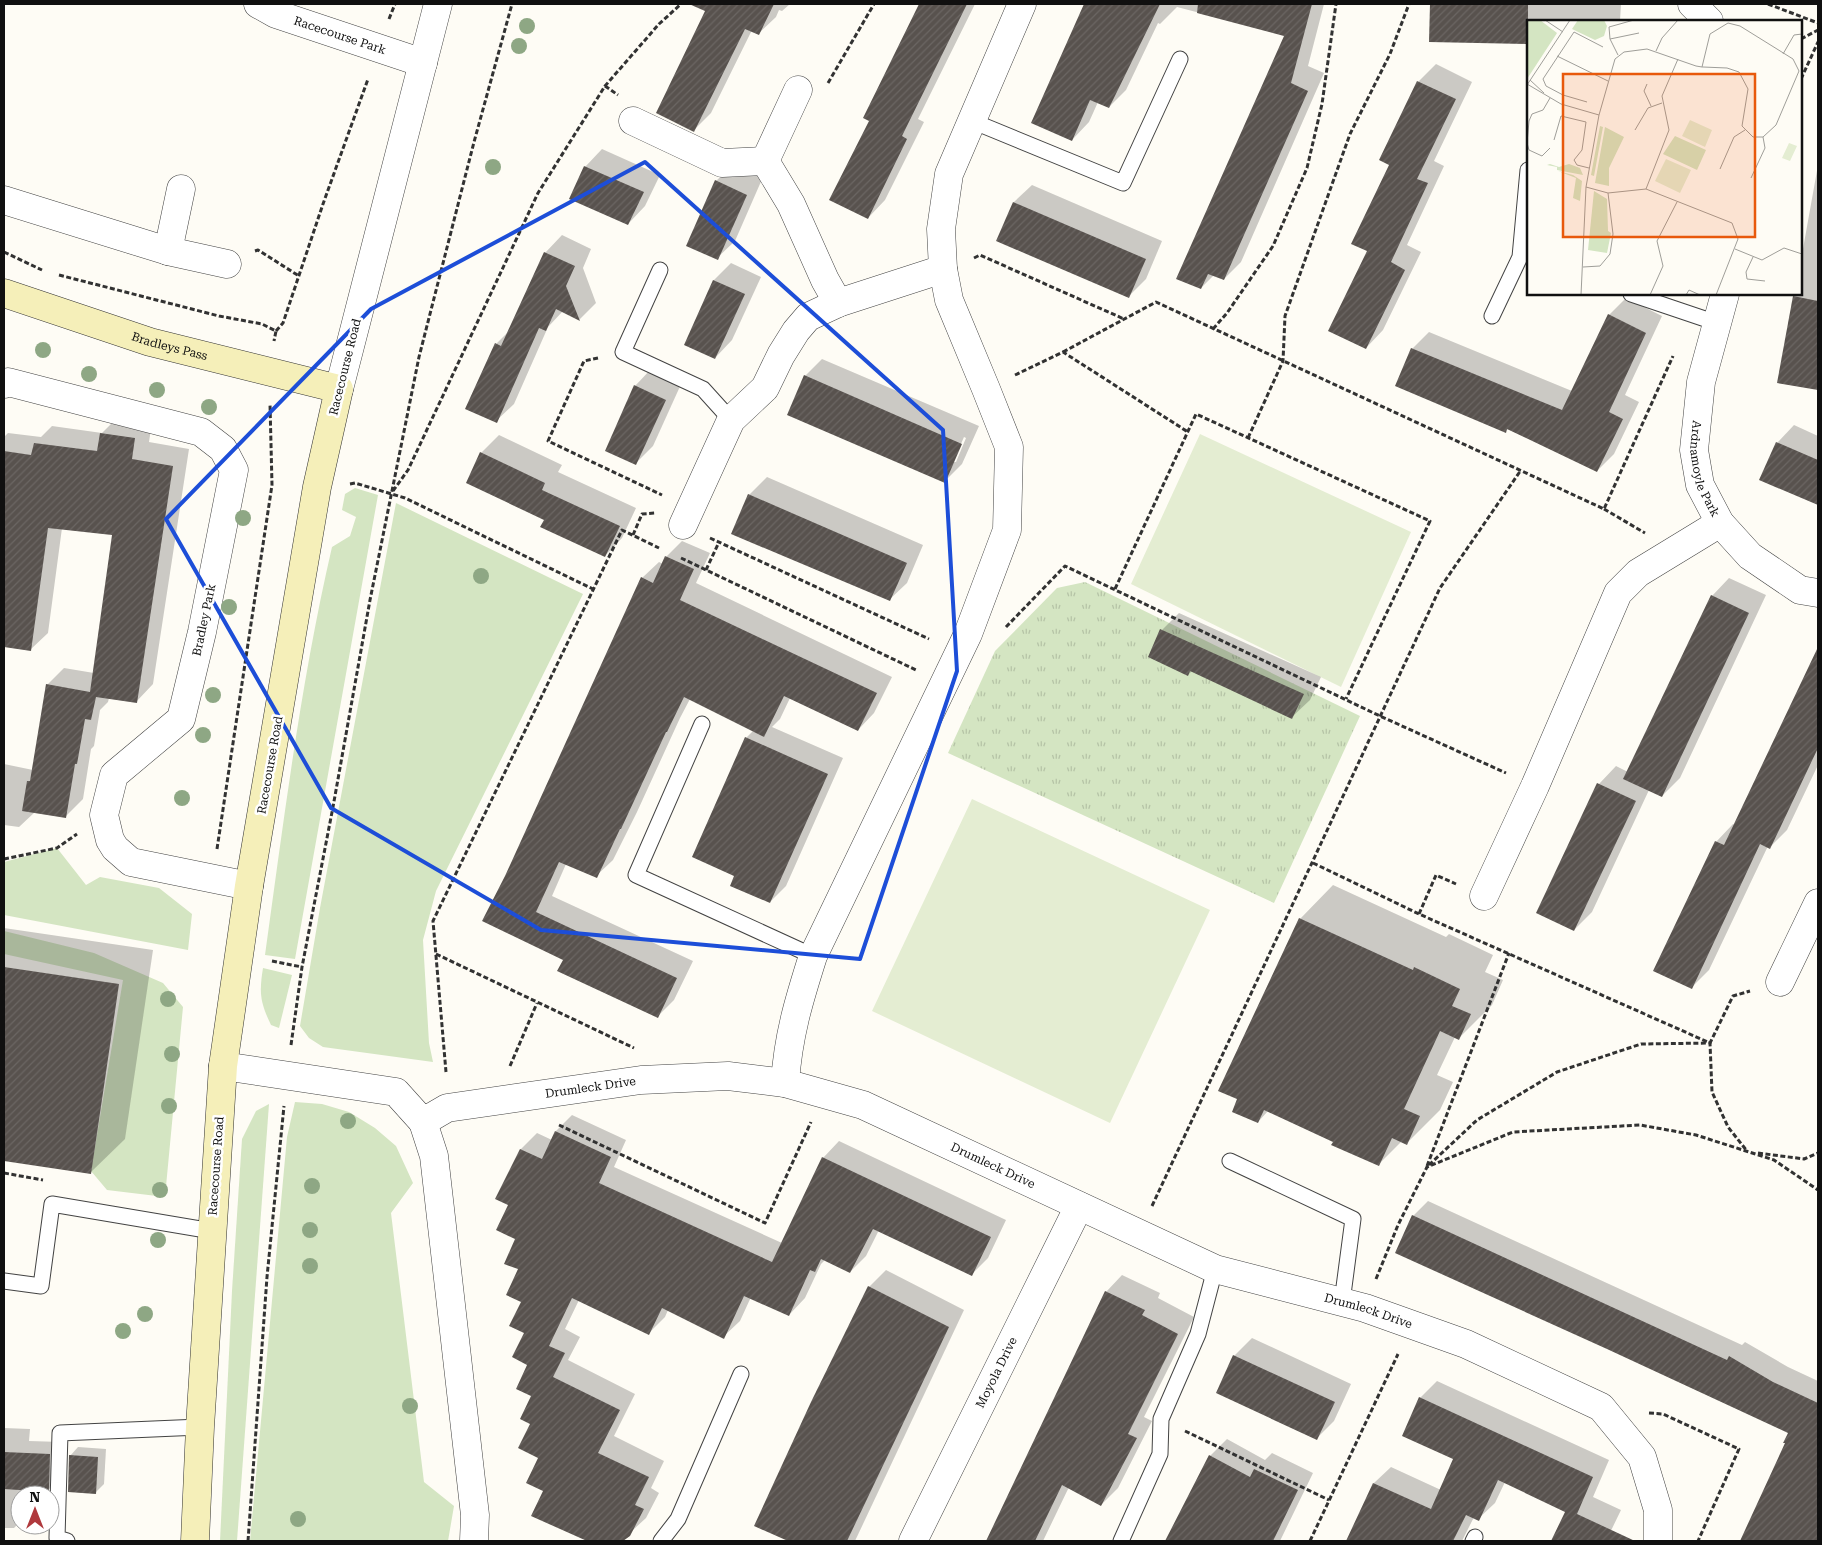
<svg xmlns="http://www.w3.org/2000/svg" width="1822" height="1545" font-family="'Roboto Serif',serif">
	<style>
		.grass { fill: #d4e5c2 }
		.park { fill: url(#park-tufts) }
		.pitch { fill: #e4edd2 }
		.shadow { fill: #0003; fill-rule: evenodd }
		.building { fill: url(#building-hatch) }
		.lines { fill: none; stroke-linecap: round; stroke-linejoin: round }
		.lane-casing { stroke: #434343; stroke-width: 17 }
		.street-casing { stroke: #434343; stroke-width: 29 }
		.secondary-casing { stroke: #323232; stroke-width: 29 }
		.path { stroke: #323232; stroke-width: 3; stroke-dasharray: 5 2.5; stroke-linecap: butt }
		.lane { stroke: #fff; stroke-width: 15 }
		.street { stroke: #fff; stroke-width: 28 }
		.secondary { stroke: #f5efb9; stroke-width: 28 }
		.tree { fill: #8ea784 }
		.marked { fill: none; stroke: #1d4ed8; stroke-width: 4; stroke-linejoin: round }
		.labels { text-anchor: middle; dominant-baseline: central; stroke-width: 5; stroke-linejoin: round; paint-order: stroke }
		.street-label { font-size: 12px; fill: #101010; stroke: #fff }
		.inset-road { fill: none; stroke: #9f9e99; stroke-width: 1 }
		.view { fill: #e8590c; fill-opacity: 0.15; stroke: #e8590c; stroke-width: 2.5 }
		.inset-edge { fill: none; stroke: #101010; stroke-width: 2.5 }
	</style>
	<defs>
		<pattern id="park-tufts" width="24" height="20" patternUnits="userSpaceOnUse" patternTransform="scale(1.25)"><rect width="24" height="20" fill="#d4e5c2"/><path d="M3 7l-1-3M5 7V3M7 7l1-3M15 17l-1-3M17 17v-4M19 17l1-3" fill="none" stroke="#b5c3a6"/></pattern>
		<pattern id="building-hatch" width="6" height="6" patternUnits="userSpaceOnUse" patternTransform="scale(1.25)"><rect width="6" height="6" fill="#58524e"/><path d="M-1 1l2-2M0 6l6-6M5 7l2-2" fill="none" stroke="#6b6663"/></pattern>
	</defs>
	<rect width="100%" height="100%" fill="#fefcf5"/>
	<g class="grass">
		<path d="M355,488L378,495L295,959L265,955C284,818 301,681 332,547L350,536L356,517L342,510L345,494Z"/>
		<polygon points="396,503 583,594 436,891 423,940 429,1043 433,1062 323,1047 309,1038 300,1026 320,908"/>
		<polygon points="57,848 86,885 100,877 159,888 192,914 188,950 4,915 4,862"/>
		<polygon points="4,931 94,953 163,983 183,1007 165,1197 107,1190 91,1171 123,980 4,954"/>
		<path d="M263,968L292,975L279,1028L271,1025C260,1002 259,993 263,968Z"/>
		<polygon points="295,1102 322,1104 349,1112 375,1128 396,1146 413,1183 391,1213 424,1482 454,1506 448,1541 250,1541 287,1137"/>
		<polygon points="269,1104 237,1541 220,1541 232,1291 242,1139 256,1111"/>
	</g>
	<polygon class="park" points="1085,582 1360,716 1274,903 948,753 995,651 1057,588"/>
	<g class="pitch">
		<polygon points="1200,434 1411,532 1341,687 1131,584"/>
		<polygon points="972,799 1210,910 1110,1123 872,1011"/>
	</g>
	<g class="shadow">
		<polygon points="714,4 790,4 782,11 779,10 776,17 759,33 752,30 711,113 694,130 707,10"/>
		<polygon points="921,4 975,4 918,119 924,122 885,200 868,218 871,120 865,118"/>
		<polygon points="1085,4 1324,4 1308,66 1324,73 1241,262 1224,279 1214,275 1201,288 1285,35 1177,7 1160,24 1158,23 1126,90 1109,107 1098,102 1089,122 1072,140 1033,122"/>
		<polygon points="1431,4 1621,4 1620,21 1528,21 1528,43 1431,41"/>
		<polygon points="1436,64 1472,82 1434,161 1444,166 1407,245 1421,252 1383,330 1366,348 1368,251 1391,165 1381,160 1418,82"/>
		<polygon points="602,149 660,175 645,206 628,224 585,167"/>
		<polygon points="734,164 763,177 735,241 717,258 716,181"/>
		<polygon points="1818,165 1818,389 1778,382 1795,294 1801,294 1801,260"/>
		<polygon points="1032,185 1162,241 1146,279 1129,296 998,240 1014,202"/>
		<polygon points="562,235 591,249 583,268 596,303 579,320 563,311 548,327 514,404 496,421 496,344 510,330 545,253"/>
		<polygon points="731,263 761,277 732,340 715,358 685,345 714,280"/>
		<polygon points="1626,298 1662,316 1625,395 1639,402 1614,454 1597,471 1508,429 1505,431 1412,349 1429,332 1572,391 1609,315"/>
		<path d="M822,359L979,426L962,464L945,481L805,376ZM964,437L966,438L956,462H953Z"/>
		<polygon points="652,368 682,382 653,446 636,463 635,386"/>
		<polygon points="118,417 152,422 149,442 189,449 153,684 136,702 109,698 108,702 100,710 94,746 91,749 83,799 66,816 35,812 19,827 4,825 4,764 33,770 47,685 64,668 94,673 113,534 62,528 48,633 30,650 4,646 4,437 8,433 41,437 52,426 102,433"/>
		<polygon points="1794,425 1818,436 1818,499 1815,503 1777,443"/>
		<polygon points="499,435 562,465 558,472 636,508 622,538 605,556 545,520 481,453"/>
		<polygon points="767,477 923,545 907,583 889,600 749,495"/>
		<polygon points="682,541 710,553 696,583 892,677 874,713 858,730 790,698 780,719 772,727 843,758 786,886 770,902 735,875 746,738 754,730 690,699 680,718 637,812 613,860 596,876 566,864 552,896 693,961 674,1000 658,1016 565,959 506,877 642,578 659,562 663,564 666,557"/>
		<polygon points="1729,578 1766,595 1680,778 1662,796 1649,790 1592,912 1574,930 1538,912 1599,784 1616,766 1628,772 1712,596"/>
		<polygon points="1179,613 1321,677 1310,700 1292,717 1192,671 1188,675 1162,630"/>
		<polygon points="1818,650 1818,765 1787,830 1770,847 1768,846 1709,970 1691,988 1716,842 1733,824 1735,825"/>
		<polygon points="1333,885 1446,937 1449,934 1493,955 1485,972 1503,980 1492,1005 1459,1038 1455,1037 1437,1075 1453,1082 1440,1110 1406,1144 1402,1141 1378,1165 1334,1141 1268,1111 1258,1122 1300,919"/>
		<polygon points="4,928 153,950 125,1139 90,1173 4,1160"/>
		<polygon points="572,1115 626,1140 614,1167 782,1243 823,1158 839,1141 1006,1220 988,1258 971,1275 879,1230 866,1256 850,1272 825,1260 821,1264 805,1298 789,1315 751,1297 740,1321 723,1337 668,1310 665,1317 649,1333 579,1300 565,1329 580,1337 568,1360 635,1394 614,1436 664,1461 651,1488 659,1493 646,1518 621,1541 606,1541 590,1522 544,1490 540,1457 532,1423 532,1396 517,1238 510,1204 521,1149 537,1133 552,1140 556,1131"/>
		<polygon points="1428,1201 1742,1345 1745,1342 1788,1367 1818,1381 1818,1541 1742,1541 1787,1442 1789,1432 1413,1216"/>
		<polygon points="886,1270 964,1310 855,1541 791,1541 756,1525 869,1287"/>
		<polygon points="1122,1275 1160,1293 1158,1298 1194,1317 1144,1417 1152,1421 1118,1488 1101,1505 1069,1487 1043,1541 987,1541 1106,1292"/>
		<polygon points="1252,1338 1351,1384 1334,1421 1317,1438 1234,1356"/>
		<polygon points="1437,1381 1609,1460 1593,1497 1621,1510 1606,1541 1553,1541 1566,1511 1505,1482 1495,1503 1478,1519 1474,1517 1462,1541 1347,1541 1374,1483 1391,1467 1441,1490 1455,1459 1420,1398"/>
		<polygon points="4,1428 30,1429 29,1441 62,1442 61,1478 48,1490 27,1489 27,1495 20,1495 20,1522 14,1528 4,1528"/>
		<polygon points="1227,1439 1265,1460 1272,1453 1313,1473 1280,1541 1166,1541 1210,1456"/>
		<polygon points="78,1447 106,1449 104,1484 96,1492 70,1456"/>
	</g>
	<g class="building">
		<polygon points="689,4 774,4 759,35 745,29 694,132 656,113 705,11"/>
		<polygon points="919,4 967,4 902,136 907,139 868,219 829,200 869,121 863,118"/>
		<polygon points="1084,4 1160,4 1109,108 1090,100 1072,141 1031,123"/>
		<polygon points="1198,4 1312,4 1291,83 1308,91 1224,280 1208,274 1201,289 1176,279 1284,36 1197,13"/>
		<polygon points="1430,4 1528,4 1528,44 1429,42"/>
		<polygon points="1417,81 1456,99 1417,179 1428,183 1391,262 1405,270 1366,349 1328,331 1367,251 1351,244 1389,165 1379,160"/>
		<polygon points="584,166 644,192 628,225 569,199"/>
		<polygon points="715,180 747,195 718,260 686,246"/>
		<polygon points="1013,202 1146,259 1129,298 996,241"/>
		<polygon points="544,252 575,266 566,286 580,321 556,309 546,331 539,328 497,423 465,409 495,343 501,346"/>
		<polygon points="713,280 745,294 715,359 684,345"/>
		<polygon points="1793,296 1818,301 1818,390 1777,383"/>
		<polygon points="1608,314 1646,333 1609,412 1623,419 1597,472 1507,429 1506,433 1395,386 1411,348 1562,410"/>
		<polygon points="804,375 962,444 945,483 787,415"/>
		<polygon points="634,385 666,400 636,465 605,451"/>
		<polygon points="100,433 135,438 132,459 173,466 137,703 96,697 91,720 85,719 77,764 75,764 66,818 22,811 27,781 30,781 46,684 90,692 112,535 48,528 31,651 4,647 4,451 31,455 34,443 97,451"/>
		<polygon points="1776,442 1818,460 1818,505 1759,480"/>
		<polygon points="480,452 545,483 542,490 620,526 605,557 540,527 544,520 466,483"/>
		<polygon points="748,494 907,563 890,601 731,534"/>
		<polygon points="665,556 694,569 680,600 877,693 858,731 784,696 764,737 684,697 667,732 666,732 621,829 620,829 597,878 559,862 536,912 677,978 658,1018 557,971 563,960 482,921 505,876 641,577 653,583"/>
		<polygon points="1711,595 1749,613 1662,797 1623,779"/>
		<polygon points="1160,629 1304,694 1292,719 1190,671 1188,676 1148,657"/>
		<polygon points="1818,647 1818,748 1770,849 1760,844 1692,989 1653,971 1715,841 1724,845"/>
		<polygon points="745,737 828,774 770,903 730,886 734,876 692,857"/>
		<polygon points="1597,783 1636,801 1574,931 1536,913"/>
		<polygon points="1299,918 1413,970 1414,967 1460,989 1452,1006 1471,1014 1459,1040 1440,1031 1404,1109 1420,1116 1407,1145 1392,1138 1379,1166 1331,1145 1333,1142 1264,1110 1258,1123 1232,1112 1237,1099 1218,1091"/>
		<polygon points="4,967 119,984 91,1174 4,1161"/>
		<polygon points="555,1131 611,1157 599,1183 772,1262 822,1157 991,1237 972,1276 873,1229 850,1273 821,1259 815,1272 810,1270 789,1316 744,1296 724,1339 662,1308 649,1335 572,1298 549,1346 565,1353 553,1377 620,1410 598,1453 649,1477 635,1505 644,1509 630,1536 623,1541 587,1541 531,1516 543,1491 526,1483 538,1458 518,1448 530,1424 520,1419 531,1396 516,1389 527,1365 512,1357 524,1333 509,1326 521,1302 506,1295 518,1269 504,1264 515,1239 496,1230 508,1205 495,1199 520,1149 542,1159"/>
		<polygon points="1412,1215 1727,1360 1729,1356 1773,1382 1818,1403 1818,1541 1740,1541 1785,1443 1783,1443 1788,1433 1607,1349 1395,1253"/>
		<polygon points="868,1286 949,1327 847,1541 788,1541 754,1526 811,1402"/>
		<polygon points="1105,1291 1145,1310 1142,1315 1178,1334 1128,1434 1137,1438 1101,1506 1062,1485 1035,1541 986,1541"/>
		<polygon points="1233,1355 1335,1402 1317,1440 1216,1393"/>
		<polygon points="1419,1397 1593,1477 1577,1514 1635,1541 1551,1541 1565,1512 1498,1480 1479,1521 1466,1515 1453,1541 1346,1541 1373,1483 1431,1509 1453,1459 1402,1436"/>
		<polygon points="4,1452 50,1454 49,1492 4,1489"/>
		<polygon points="69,1455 98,1457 96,1494 68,1492"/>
		<polygon points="1209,1455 1250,1477 1254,1469 1298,1490 1273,1541 1165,1541"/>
	</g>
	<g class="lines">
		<defs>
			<g id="lane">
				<polyline points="972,121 1123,183 1180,59"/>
				<polyline points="660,270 623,352 703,389 731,420"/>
				<polyline points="1631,294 1717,323"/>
				<polyline points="1492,316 1520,257 1528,170"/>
				<polyline points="702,724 636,875 813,956"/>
				<polyline points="1230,1161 1353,1219 1342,1302"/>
				<polyline points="4,1281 41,1286 52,1204 212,1231"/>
				<polyline points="67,1541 57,1538 60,1433 200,1427"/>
				<polyline points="661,1541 678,1519 741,1374"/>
				<polyline points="1121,1541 1160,1454 1161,1419 1198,1334 1215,1269"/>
				<polyline points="1473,1541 1475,1537"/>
			</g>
			<g id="street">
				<path id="s1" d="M258,4L276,14L423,63"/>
				<polyline points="1692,4 1709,21"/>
				<polyline points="798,90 765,161 791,204 825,280 838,303"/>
				<polyline points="633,121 722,163 765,161"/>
				<polyline points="4,200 168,251 227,264"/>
				<polyline points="168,251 181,189"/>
				<path id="s2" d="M1725,294L1701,382L1694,450L1700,485L1720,523L1750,556L1800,590L1818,593"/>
				<polyline points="4,384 8,382 201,432 223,449 234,470 202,632 181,719 114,775 104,815 110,840 115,848 131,862 249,886"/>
				<polyline points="339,389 438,4"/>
				<polyline points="683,525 731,420 765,388 781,355 796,331 808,317 838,303 943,269"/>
				<polyline points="1484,896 1535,786 1618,593 1638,573 1720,523"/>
				<polyline points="1780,982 1818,903"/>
				<path id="s3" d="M223,1066L396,1092L423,1122L447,1108L641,1080L728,1076L785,1083L863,1105L1215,1269L1365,1308L1466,1344L1601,1407L1642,1457L1658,1510V1541"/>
				<path d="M785,1083C788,1036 799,1000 813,956L968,634L1007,530L1009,447L986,389L949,300L943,269L941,229L949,174L1022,4"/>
				<polyline points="423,1122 434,1156 475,1515 474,1541"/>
				<path id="s4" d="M913,1541L1079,1206"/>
			</g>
			<g id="secondary">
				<path id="s5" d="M4,293L150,342L339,389L317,487L249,886L223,1066L200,1427L195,1541"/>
			</g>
		</defs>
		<use href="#lane" class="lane-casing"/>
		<use href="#street" class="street-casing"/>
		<use href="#secondary" class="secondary-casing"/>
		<g class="path">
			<polyline points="1768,4 1818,23"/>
			<polyline points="389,19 395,4"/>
			<polyline points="1801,39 1818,30"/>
			<polyline points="1801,79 1818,42"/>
			<polyline points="828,83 874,4"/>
			<polyline points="605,86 618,95"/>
			<polyline points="255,251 258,250 299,276"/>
			<polyline points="4,252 42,270"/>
			<polyline points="974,258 980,255 1124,319"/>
			<polyline points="59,275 219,316 262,324 276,331 274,341"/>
			<polyline points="1213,329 1227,313 1273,246 1307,168 1322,104 1336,4"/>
			<polyline points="276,331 283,323 323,204 368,79"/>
			<polyline points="1063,352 1156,302 1604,509 1673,356"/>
			<polyline points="598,358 584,361 548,441 662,495"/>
			<polyline points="1015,375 1063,352 1188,432"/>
			<polyline points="1248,438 1283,361 1285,316 1350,134 1390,54 1409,4"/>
			<polyline points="350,484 355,483 405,498 593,589"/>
			<polyline points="393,491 408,470 538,193 605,86 659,24 681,4"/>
			<polyline points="1604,509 1645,533"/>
			<polyline points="633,535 642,514 655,513"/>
			<polyline points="710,538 929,639"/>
			<polyline points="681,558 916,670"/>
			<polyline points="706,570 719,542"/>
			<polyline points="1115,589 1196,414 1430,521 1346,699"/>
			<polyline points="1006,627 1065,566 1380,716 1506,773"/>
			<polyline points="217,849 272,485 270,404"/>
			<polyline points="4,859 57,848 77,834"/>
			<polyline points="1313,863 1419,914 1710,1043 1733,996 1750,991"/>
			<polyline points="1419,914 1436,875 1456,884"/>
			<polyline points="436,954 634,1048"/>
			<polyline points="272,961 302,967"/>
			<polyline points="291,1045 302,967 333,807 370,600 419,357 474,142 512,4"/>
			<polyline points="510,1066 537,1003"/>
			<polyline points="446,1072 433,921 622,530 659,548"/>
			<polyline points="559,1125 765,1223 811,1122"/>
			<polyline points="1758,1153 1804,1159 1818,1153"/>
			<polyline points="1429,1165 1477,1120 1557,1072 1641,1044 1710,1043 1712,1092 1728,1127 1747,1151"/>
			<polyline points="1427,1166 1509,953"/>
			<polyline points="4,1173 43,1180"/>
			<polyline points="1152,1206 1440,588 1521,470"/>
			<polyline points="1376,1279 1398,1225 1427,1167 1513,1132 1640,1125 1696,1135 1774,1160 1818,1190"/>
			<polyline points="1649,1413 1663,1414 1739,1449 1698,1541"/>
			<polyline points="1185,1431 1329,1500"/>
			<polyline points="248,1541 267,1277 284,1106"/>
			<polyline points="1310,1541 1398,1354"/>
		</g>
		<use href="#lane" class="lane"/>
		<use href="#street" class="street"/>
		<use href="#secondary" class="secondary"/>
	</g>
	<g class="tree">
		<circle cx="527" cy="26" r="8"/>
		<circle cx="519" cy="46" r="8"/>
		<circle cx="493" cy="167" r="8"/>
		<circle cx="43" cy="350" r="8"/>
		<circle cx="89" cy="374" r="8"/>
		<circle cx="157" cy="390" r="8"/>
		<circle cx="209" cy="407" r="8"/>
		<circle cx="243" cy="518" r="8"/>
		<circle cx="481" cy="576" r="8"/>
		<circle cx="229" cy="607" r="8"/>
		<circle cx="213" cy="695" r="8"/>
		<circle cx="203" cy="735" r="8"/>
		<circle cx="182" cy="798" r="8"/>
		<circle cx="168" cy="999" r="8"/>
		<circle cx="172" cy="1054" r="8"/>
		<circle cx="169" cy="1106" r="8"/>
		<circle cx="348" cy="1121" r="8"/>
		<circle cx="312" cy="1186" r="8"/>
		<circle cx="160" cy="1190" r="8"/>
		<circle cx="310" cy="1230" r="8"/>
		<circle cx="158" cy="1240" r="8"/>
		<circle cx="310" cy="1266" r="8"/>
		<circle cx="145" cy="1314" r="8"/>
		<circle cx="123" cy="1331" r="8"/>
		<circle cx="410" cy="1406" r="8"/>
		<circle cx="298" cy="1519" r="8"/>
	</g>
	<path class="marked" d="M645,162L943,430L957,671L860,959L541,930L331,808L166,519L371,309Z"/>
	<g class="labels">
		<g class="street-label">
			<text stroke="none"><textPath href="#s1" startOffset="88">Racecourse Park</textPath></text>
			<text stroke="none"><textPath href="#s5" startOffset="174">Bradleys Pass</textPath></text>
			<text transform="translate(345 367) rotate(-76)">Racecourse Road</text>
			<text stroke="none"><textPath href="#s2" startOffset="180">Ardnamoyle Park</textPath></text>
			<text transform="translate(204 620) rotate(-78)">Bradley Park</text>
			<text transform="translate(270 765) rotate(-80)">Racecourse Road</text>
			<text stroke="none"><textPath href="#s3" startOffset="388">Drumleck Drive</textPath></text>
			<text transform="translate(216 1166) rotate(-86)">Racecourse Road</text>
			<text stroke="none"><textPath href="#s3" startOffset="808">Drumleck Drive</textPath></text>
			<text stroke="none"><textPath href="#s3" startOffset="1212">Drumleck Drive</textPath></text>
			<text stroke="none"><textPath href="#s4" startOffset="188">Moyola Drive</textPath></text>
		</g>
	</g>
	<g transform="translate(1527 20)">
		<rect width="275" height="275" fill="#fefcf5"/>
		<path d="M0,0H13L30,13L0,59ZM73,106L76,107L67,156L64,155ZM78,107L97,117L82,148V166L68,163ZM23,144L32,147L42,144L53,148L56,155L30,150V147L20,145ZM31,151L46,155L55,161L53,181L46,178L49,158ZM67,171L80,179L81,211L84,213L80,233L61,230Z" fill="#d4e5c2"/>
		<path d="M51,0H77L80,6L77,16L68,20L45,9ZM148,116L179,130L170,150L136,134Z" fill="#d4e5c2"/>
		<path d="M163,100L185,110L178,127L155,116ZM262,123L270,126L263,141L255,138ZM139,139L164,150L153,173L128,161Z" fill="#e4edd2"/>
		<path class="inset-road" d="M18,0L36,12M83,19L112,13M129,31L135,18L151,0M256,34L267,15L275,14M91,35L83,19L82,7L107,0M30,36L81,61M3,60L17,73M0,64L34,84L72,95L59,167L54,275M120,64L117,71L124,86M0,65L43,0M60,82L36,75L19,66L16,59L47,12L76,27M72,95L88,39L97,32L120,29L169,46L175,47H176L200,48L212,52L221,69L215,106L226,117H236L249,105L272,51L266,39L213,6L201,3L183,14L175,47M108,110L121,88L135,83M27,120L34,96L59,102L55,130L47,140L50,145L62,148M23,128L15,136L2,130L0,123L2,101L5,94L16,90L23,78M193,149L207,117L218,110M224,158L238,128L236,117M59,167L81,173L119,169L205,203L211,219L189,275M119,169L142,110L135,76L151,39M208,229L235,240L257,228L275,234M226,237L219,252L220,259L238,261M56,247L73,246L83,234L86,214L81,173M123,275L136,246L130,221L150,182M159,275L162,270L173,275"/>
		<path class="view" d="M36,54H228V217H36Z"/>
		<rect width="275" height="275" class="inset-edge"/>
	</g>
	<rect width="1822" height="1545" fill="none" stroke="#101010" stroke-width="10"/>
	<g transform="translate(35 1510)"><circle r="24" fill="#ffffff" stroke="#9f9f9f"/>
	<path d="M0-4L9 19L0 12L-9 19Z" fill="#b0393d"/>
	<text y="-8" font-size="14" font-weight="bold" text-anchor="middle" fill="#101010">N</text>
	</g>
</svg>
